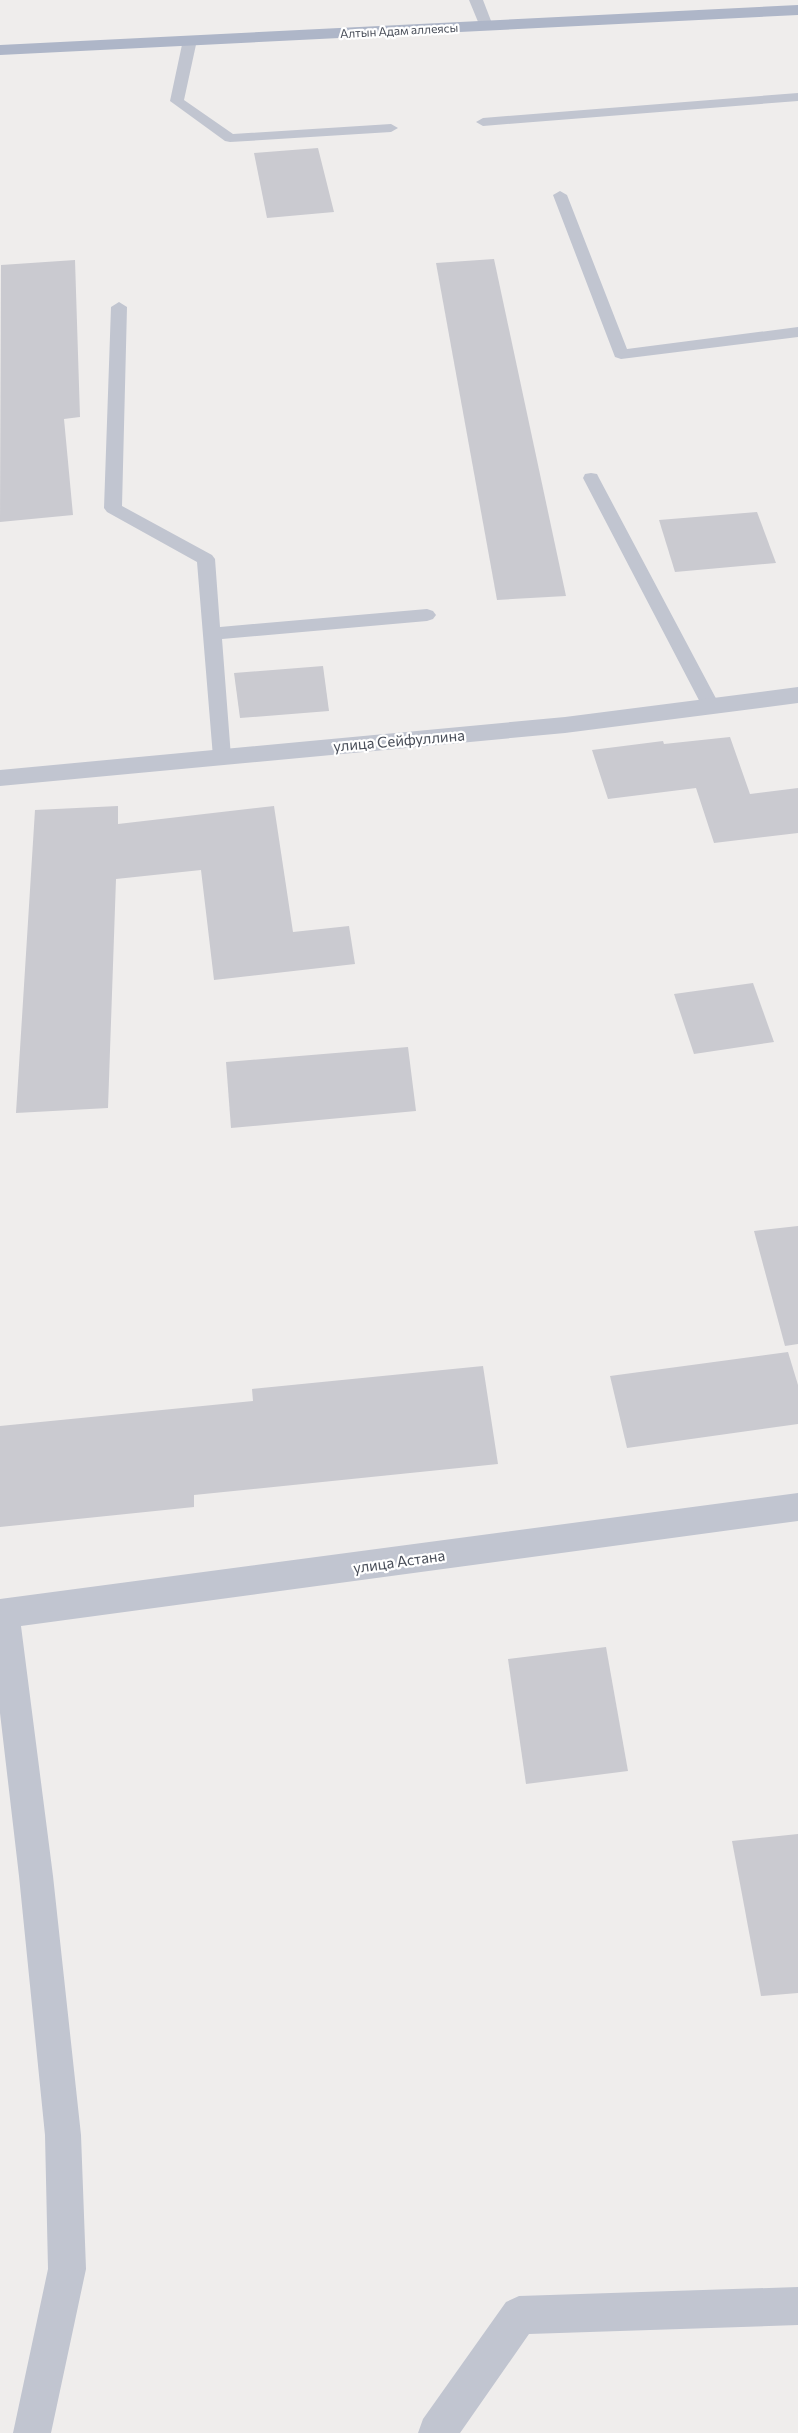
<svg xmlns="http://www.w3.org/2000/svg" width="798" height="2433" font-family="Commissioner,sans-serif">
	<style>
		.building { fill: #cacad0 }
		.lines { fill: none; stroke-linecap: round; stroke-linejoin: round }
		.lane { fill: #c1c5d0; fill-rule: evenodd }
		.street { fill: #c1c5d0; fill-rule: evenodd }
		.primary { fill: #aeb6c8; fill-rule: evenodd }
		.labels { text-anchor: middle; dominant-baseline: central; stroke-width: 4.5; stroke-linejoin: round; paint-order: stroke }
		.far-street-label { font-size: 12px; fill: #474c57; stroke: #fff }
		.street-label { font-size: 15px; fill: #474c57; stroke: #fff }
	</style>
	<rect width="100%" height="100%" fill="#efedec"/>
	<g class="building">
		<polygon points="318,148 334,212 267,218 254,153"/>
		<polygon points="494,259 566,596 497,600 436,263"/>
		<polygon points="75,260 80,417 64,419 73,515 0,522 1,265"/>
		<polygon points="757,512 776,563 675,572 659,520"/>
		<polygon points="323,666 329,711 240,718 234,673"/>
		<polygon points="730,737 750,794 798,788 798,833 714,843 696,788 608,799 592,750 663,741 664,744"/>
		<polygon points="118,806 118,824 274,806 293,932 349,926 355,964 214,980 201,870 116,879 108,1108 16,1113 35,810"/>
		<polygon points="753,983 774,1042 694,1054 674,994"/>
		<polygon points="408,1047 416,1111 231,1128 226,1062"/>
		<polygon points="798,1226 798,1344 785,1346 754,1231"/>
		<polygon points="788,1352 798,1385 798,1424 627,1448 610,1376"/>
		<polygon points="483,1366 498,1464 194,1495 194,1507 0,1527 0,1426 253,1401 252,1389"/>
		<polygon points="606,1647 628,1771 526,1784 508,1659"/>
		<polygon points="798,1834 798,1993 761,1996 732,1841"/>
	</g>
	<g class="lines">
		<g class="lane">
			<polygon points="469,0 483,0 493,26 491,29 481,29"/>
			<polygon points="190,36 197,40 184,100 233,134 391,124 398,128 391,132 230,142 225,141 170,101 183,40"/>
			<polygon points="798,93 798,101 483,126 476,122 483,118"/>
			<polygon points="560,191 567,195 627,349 798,327 798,337 621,359 615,357 553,195"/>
			<polygon points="119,302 127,307 122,506 212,555 215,559 220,627 427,609 433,611 436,615 433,619 427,621 222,639 231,757 229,762 222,764 215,762 213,757 197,562 107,512 104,508 111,307"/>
			<polygon points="591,473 597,474 599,478 720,706 718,711 711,712 704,711 702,706 583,478 585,474"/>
		</g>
		<g class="street">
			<polygon points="798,687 798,703 565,733 0,786 0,770 565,717"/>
			<polygon points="798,1493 798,1521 21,1626 53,1876 81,2135 86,2269 51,2433 13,2433 48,2269 45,2135 19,1876 0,1713 0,1599"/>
			<polygon points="798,2287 798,2325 529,2334 460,2433 418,2433 423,2419 506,2302 519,2296"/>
		</g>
		<polygon class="primary" points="798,5 798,15 0,55 0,45"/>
	</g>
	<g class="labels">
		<g class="far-street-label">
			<text transform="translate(399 30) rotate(-3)">Алтын Адам аллеясы</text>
		</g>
		<g class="street-label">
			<text transform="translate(399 740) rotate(-5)">улица Сейфуллина</text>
			<text transform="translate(399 1561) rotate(-8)">улица Астана</text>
		</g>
	</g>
</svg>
